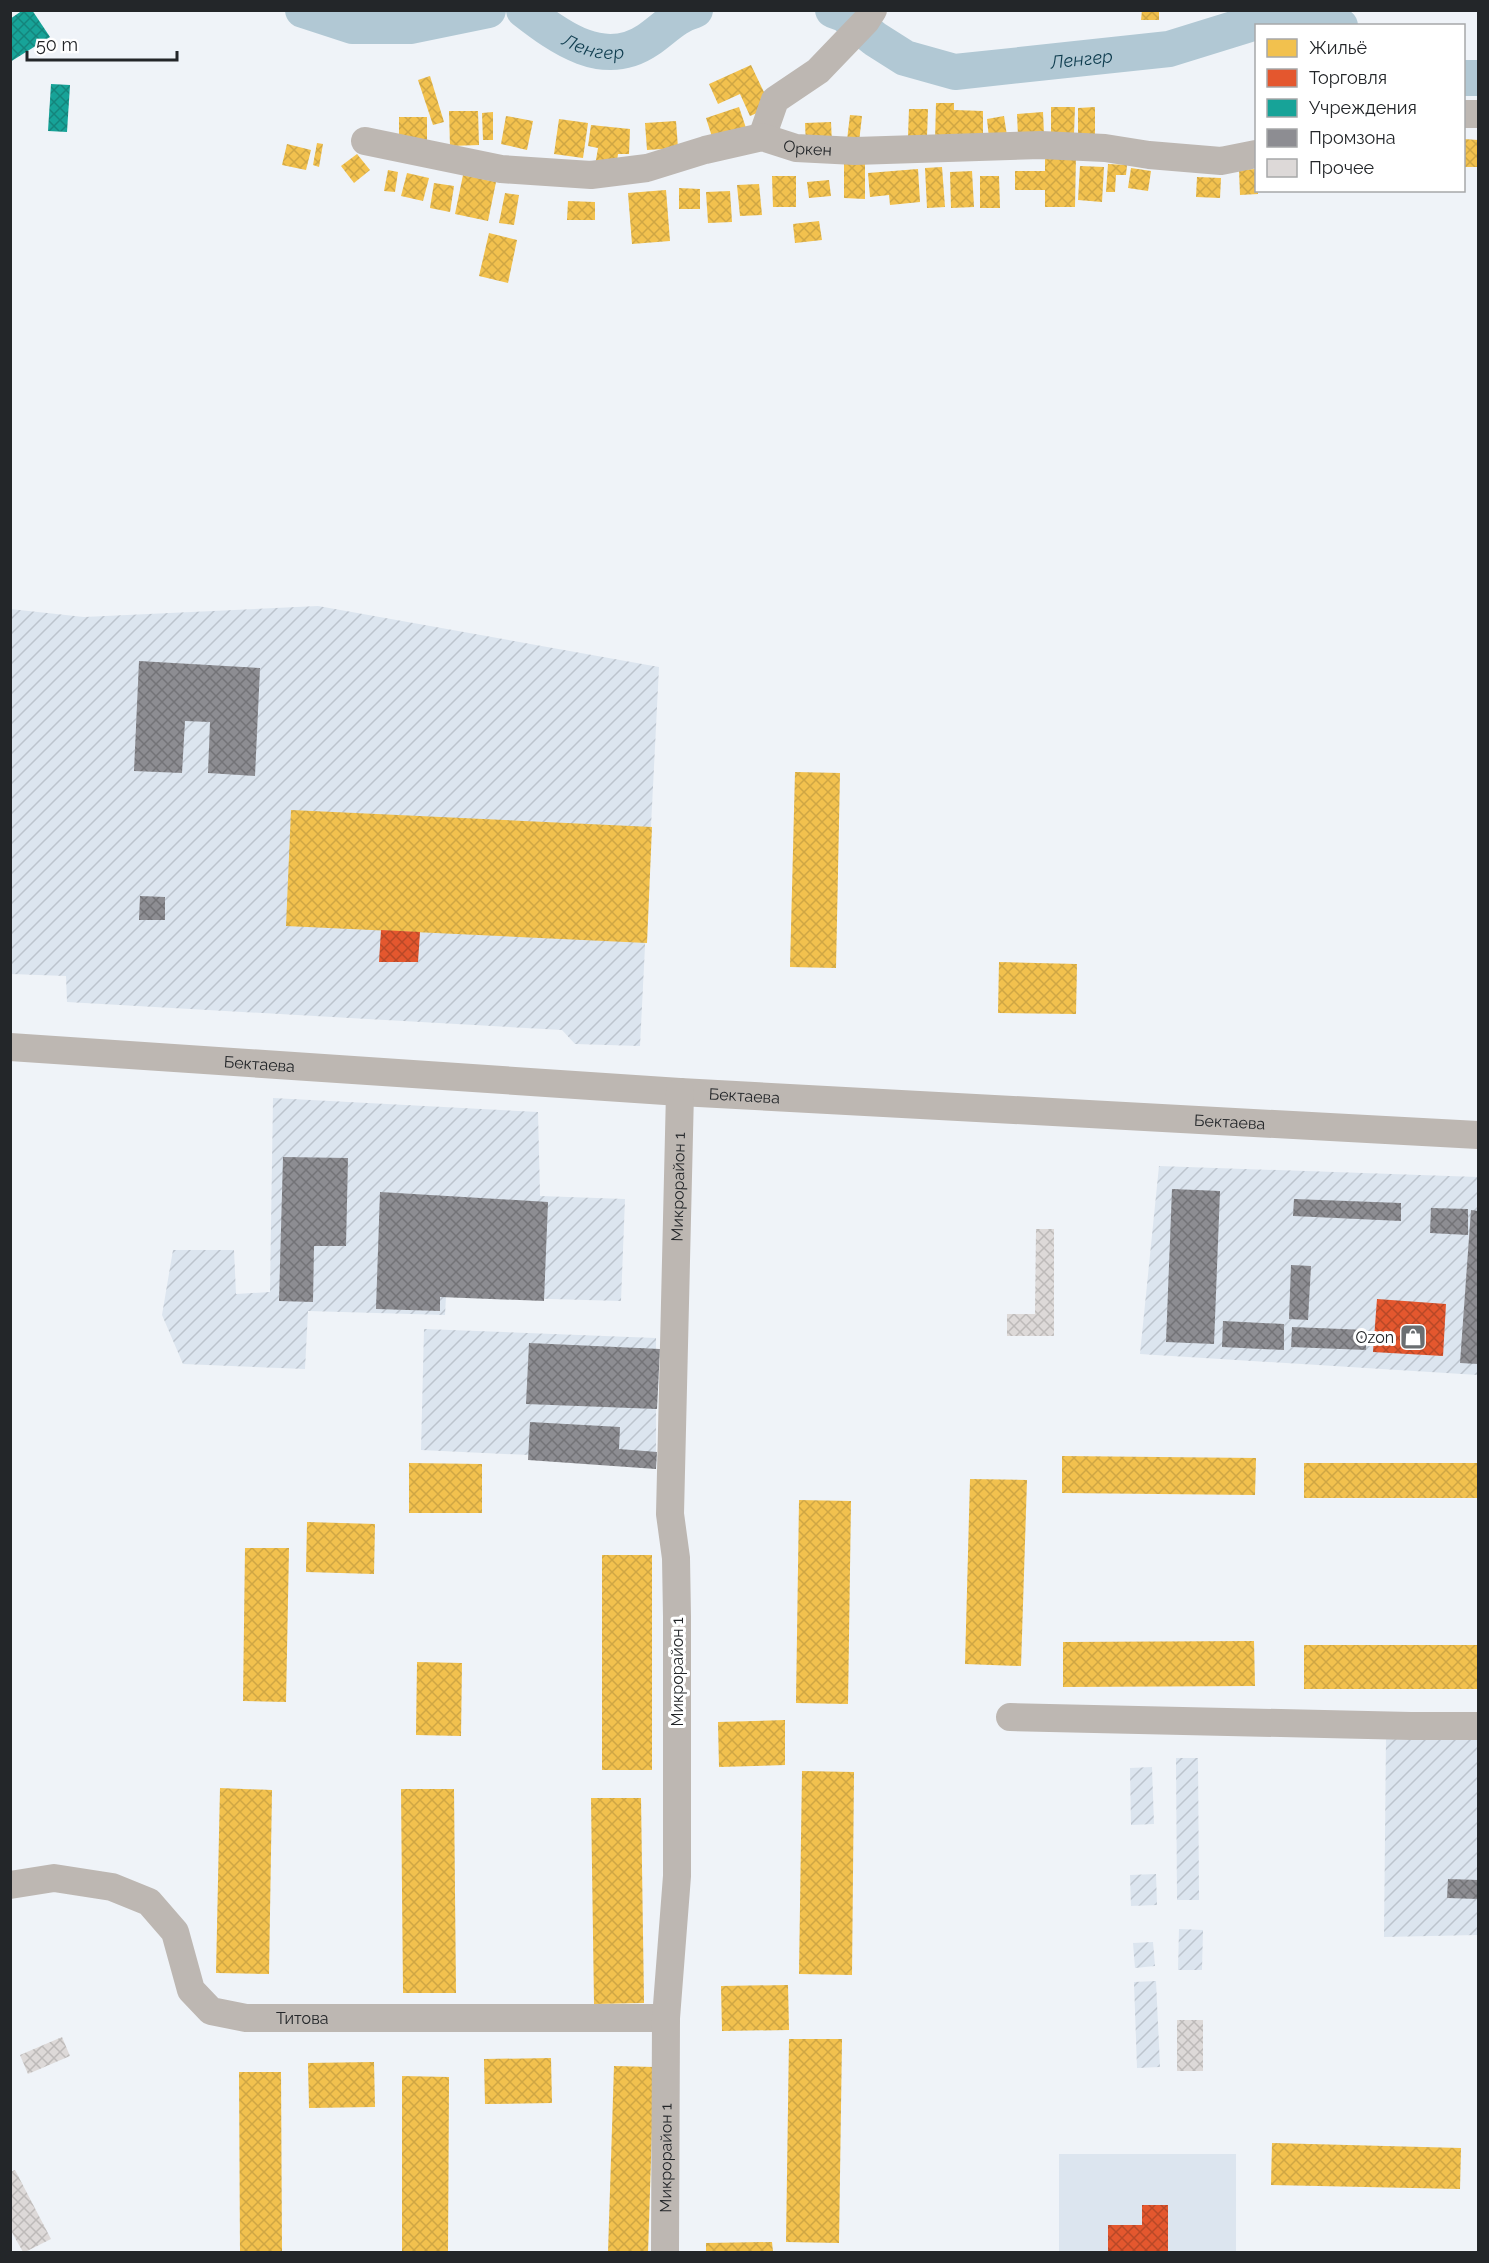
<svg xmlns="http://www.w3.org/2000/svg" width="1489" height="2263" font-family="Raleway,sans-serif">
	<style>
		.built { fill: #dce5ef }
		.industrial { fill: url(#industrial-furrows) }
		.homes { fill: url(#homes-cross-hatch) }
		.shops { fill: url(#shops-cross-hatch) }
		.public { fill: url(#public-cross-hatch) }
		.industry { fill: url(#industry-cross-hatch) }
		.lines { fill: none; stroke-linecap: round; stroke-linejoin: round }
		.river { stroke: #b1c8d4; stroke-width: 36 }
		.building { fill: url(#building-cross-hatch) }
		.minor { stroke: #bdb7b2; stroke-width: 28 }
		.labels { text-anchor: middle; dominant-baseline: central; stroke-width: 6; stroke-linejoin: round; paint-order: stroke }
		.street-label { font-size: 16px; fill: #232629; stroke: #fff }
		.poi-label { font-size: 16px; fill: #232629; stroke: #fff; text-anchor: end }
		.water-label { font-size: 18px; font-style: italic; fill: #0e3c4e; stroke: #fff }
	</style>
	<defs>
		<pattern id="industrial-furrows" width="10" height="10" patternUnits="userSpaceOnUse" patternTransform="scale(1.5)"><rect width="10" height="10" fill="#dce5ef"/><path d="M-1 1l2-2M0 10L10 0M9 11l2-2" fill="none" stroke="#bcc4cd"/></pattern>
		<pattern id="homes-cross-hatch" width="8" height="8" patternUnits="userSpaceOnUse" patternTransform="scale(1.5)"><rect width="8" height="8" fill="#f2c14e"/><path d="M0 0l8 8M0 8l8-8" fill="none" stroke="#cfa644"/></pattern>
		<pattern id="shops-cross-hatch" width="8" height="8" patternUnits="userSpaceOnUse" patternTransform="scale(1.5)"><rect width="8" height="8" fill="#e4572e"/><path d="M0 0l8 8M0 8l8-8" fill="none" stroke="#b84827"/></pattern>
		<pattern id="public-cross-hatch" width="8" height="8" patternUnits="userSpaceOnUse" patternTransform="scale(1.5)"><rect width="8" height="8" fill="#17a398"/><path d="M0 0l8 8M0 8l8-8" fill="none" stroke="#14857c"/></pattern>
		<pattern id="industry-cross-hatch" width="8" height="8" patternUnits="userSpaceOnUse" patternTransform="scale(1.5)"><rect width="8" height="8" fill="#8d8d92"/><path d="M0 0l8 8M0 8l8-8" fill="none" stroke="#737377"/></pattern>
		<pattern id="building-cross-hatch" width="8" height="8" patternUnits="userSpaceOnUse" patternTransform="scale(1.5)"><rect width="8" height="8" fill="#ddd9d8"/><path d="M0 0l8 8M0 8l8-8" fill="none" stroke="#bdbab9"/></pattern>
	</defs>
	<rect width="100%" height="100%" fill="#eff3f8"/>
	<rect class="built" x="1059" y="2154" width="177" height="98"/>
	<g class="industrial">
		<polygon points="318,606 659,667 640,1046 575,1044 562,1030 67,1002 66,976 11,974 10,609 84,617"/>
		<polygon points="273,1098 538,1112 540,1196 625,1199 621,1301 446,1296 445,1315 308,1311 305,1369 183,1364 162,1315 173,1250 234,1250 236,1294 270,1292"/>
		<polygon points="1159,1166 1478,1177 1478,1375 1140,1354"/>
		<polygon points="424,1329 656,1338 656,1461 421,1450"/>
		<polygon points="1386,1737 1478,1740 1478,1935 1384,1937"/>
		<polygon points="1176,1758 1198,1758 1199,1900 1177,1900"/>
		<polygon points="1152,1767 1154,1824 1131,1825 1130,1768"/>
		<polygon points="1156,1874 1157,1905 1131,1906 1130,1875"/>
		<polygon points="1179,1929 1203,1930 1202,1970 1178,1970"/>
		<polygon points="1153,1942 1155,1966 1135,1968 1133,1943"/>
		<polygon points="1156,1981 1160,2067 1137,2068 1134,1982"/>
	</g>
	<g class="homes">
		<polygon points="1142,10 1159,10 1159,20 1141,20"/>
		<polygon points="751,65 771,107 750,116 740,94 718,104 709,84"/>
		<polygon points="430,76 444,122 433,125 418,80"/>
		<polygon points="936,103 954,103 954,110 983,111 983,141 935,141"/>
		<polygon points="739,107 747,131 714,143 706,118"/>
		<polygon points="1051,107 1075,107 1074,134 1051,134"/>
		<polygon points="1095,107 1095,135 1078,135 1078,108"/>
		<polygon points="909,109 928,109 927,136 908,136"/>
		<polygon points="449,111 478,111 479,145 450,146"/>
		<polygon points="493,112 493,140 483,140 482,113"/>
		<polygon points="1043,112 1044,134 1018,136 1017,114"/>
		<polygon points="850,115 862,116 859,142 847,140"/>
		<polygon points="506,116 533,121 527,150 501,144"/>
		<polygon points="1004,116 1007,136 989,138 987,119"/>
		<rect x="399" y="117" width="28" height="27"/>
		<polygon points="559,119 588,123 583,158 554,154"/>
		<polygon points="676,121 678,148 647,150 645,123"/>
		<polygon points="831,122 832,143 806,144 805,123"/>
		<polygon points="591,125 630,129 629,154 618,154 616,168 595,166 598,148 588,146"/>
		<polygon points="1464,139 1478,140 1477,167 1464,167"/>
		<polygon points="317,143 323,144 319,167 313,165"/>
		<polygon points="287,144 311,150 306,170 282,165"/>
		<polygon points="357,154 370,170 354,183 341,166"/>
		<polygon points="1045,155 1076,155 1075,207 1045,207 1045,190 1015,190 1015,171 1045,171"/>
		<polygon points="844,163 865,164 865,199 844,198"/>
		<polygon points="1108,164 1127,165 1126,175 1116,175 1115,192 1106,192"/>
		<polygon points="1080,166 1104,167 1102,202 1078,200"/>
		<polygon points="942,167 945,207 927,208 925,168"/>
		<polygon points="1131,168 1151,171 1148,191 1128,188"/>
		<polygon points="918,169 920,202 890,205 889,195 870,197 868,173"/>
		<polygon points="1256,169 1258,194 1240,195 1239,170"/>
		<polygon points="388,170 398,172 395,192 384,191"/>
		<polygon points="972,171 974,207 951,208 950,172"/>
		<polygon points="407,173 429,178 423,201 401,196"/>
		<polygon points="463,175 496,182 488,221 455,214"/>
		<polygon points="772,176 796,176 796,207 773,207"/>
		<polygon points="980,176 999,176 1000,208 980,208"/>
		<polygon points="1197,177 1221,178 1220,198 1196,197"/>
		<polygon points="829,180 831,196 809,198 807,182"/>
		<polygon points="434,183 454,186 450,212 430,208"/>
		<polygon points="759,184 762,215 740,216 737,185"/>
		<polygon points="679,188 700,189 700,209 679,209"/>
		<polygon points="666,190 670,241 632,244 628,193"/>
		<polygon points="730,191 732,222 708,223 706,192"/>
		<polygon points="505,193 519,195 514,225 499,223"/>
		<polygon points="568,201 595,202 595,220 567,220"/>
		<polygon points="819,221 822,240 795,243 793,224"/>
		<polygon points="489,233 517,240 508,283 479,276"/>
		<polygon points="795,772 840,773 836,968 790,967"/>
		<polygon points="291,810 652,827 647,943 286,926"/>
		<polygon points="999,962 1077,964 1076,1014 998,1013"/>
		<polygon points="1062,1456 1256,1458 1255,1495 1062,1493"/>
		<polygon points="409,1463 482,1464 482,1513 409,1513"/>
		<rect x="1304" y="1463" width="174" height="35"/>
		<polygon points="970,1479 1027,1480 1021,1666 965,1664"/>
		<polygon points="799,1500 851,1501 848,1704 796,1703"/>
		<polygon points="307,1522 375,1524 374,1574 306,1572"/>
		<polygon points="245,1548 289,1548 286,1702 243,1701"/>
		<rect x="602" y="1555" width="50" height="215"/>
		<polygon points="1254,1641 1255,1686 1063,1687 1063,1642"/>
		<rect x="1304" y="1645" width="174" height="44"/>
		<polygon points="417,1662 462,1663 461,1736 416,1735"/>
		<polygon points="785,1720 785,1765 719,1767 718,1722"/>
		<polygon points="802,1771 854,1772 852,1975 799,1974"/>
		<polygon points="220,1788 272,1790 269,1974 216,1973"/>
		<polygon points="401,1789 454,1789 456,1993 403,1993"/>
		<polygon points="591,1798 641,1798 644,2003 594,2004"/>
		<polygon points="788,1985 789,2030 722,2031 721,1986"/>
		<polygon points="789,2039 842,2039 839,2243 786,2242"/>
		<polygon points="551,2058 552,2103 485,2104 484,2059"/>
		<polygon points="374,2062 375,2107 309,2108 308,2063"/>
		<polygon points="614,2066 654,2067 648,2252 608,2252"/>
		<polygon points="239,2072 281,2072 282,2252 240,2252"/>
		<polygon points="402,2076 449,2077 448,2252 402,2252"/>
		<polygon points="1272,2143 1461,2148 1460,2189 1271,2185"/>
		<polygon points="772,2242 773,2252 706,2252 706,2243"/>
	</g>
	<g class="shops">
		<polygon points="381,930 420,932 418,962 379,962"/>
		<polygon points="1377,1299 1446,1304 1443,1356 1373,1352"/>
		<polygon points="1142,2205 1168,2205 1168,2252 1108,2252 1108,2225 1142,2225"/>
	</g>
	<g class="public">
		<polygon points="23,10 32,10 50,37 10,62 10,19"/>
		<polygon points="51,84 70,85 67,132 48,131"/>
	</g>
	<g class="industry">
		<polygon points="139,661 260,668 255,776 208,773 210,722 185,721 182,773 134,771"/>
		<polygon points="140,896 165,897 165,920 139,920"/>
		<polygon points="283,1157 348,1158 346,1246 314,1246 313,1302 279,1301"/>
		<polygon points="1172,1189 1220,1191 1214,1344 1166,1342"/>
		<polygon points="380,1192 548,1202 544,1301 440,1297 440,1311 376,1309"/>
		<polygon points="1294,1199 1401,1203 1401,1221 1293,1216"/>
		<polygon points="1431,1208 1468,1209 1468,1235 1430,1233"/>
		<polygon points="1471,1210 1478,1211 1478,1364 1460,1363"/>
		<polygon points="1291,1265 1311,1266 1308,1320 1289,1319"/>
		<polygon points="1223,1321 1284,1324 1284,1350 1222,1347"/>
		<polygon points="1292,1327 1367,1330 1366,1350 1291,1347"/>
		<polygon points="529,1343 660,1349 657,1409 526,1404"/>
		<polygon points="530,1422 620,1427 619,1449 657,1452 656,1469 528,1460"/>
		<polygon points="1448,1879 1478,1880 1478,1899 1447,1898"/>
	</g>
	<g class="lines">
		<g class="river">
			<polyline points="303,10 352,26 410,26 488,10"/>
			<path id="s1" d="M524,10C560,38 604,70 648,40C664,29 676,15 695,10"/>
			<path id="s2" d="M833,10L844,14L875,39L905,58L955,72L1169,49L1269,18L1340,26"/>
			<polyline points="1464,78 1478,78"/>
		</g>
	</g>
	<g class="building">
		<polygon points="1036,1229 1054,1229 1054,1336 1007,1336 1007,1314 1035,1314"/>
		<rect x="1177" y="2020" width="26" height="51"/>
		<polygon points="62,2037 70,2056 28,2074 20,2055"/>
		<polygon points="15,2170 51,2239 25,2252 23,2252 10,2229 10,2172"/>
	</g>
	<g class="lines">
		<g class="minor">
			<polyline points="1464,114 1478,114"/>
			<polyline points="762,137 775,100 818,71 866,21 873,10"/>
			<path id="s3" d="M365,141L501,169L591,175L647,168L705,150L762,137L796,148L855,151L1041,145L1105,148L1149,155L1221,161L1256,154"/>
			<path id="s4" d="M10,1047L680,1092L1478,1135"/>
			<polyline points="1010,1717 1411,1726 1478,1726"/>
			<path id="s5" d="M10,1885L54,1878L112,1887L149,1902L175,1932L191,1990L211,2011L246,2018H666"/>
			<path id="s6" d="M665,2252L666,2018L677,1876V1617L676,1558L670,1514L680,1092"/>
		</g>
	</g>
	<defs>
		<symbol id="shop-square" viewBox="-11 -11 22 22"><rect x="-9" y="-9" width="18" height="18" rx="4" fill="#6a6e71" stroke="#fff"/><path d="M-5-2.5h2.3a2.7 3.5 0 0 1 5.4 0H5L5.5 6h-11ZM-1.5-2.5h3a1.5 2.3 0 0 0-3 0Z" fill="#fff"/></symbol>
	</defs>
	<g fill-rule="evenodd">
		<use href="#shop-square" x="1398" y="1322" width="30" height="30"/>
	</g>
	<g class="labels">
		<g class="street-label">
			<text stroke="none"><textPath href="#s3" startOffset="452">Оркен</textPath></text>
			<text stroke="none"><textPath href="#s4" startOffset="250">Бектаева</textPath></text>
			<text stroke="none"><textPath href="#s4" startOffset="736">Бектаева</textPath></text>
			<text stroke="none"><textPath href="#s4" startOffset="1222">Бектаева</textPath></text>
			<text stroke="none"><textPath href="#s6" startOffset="1066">Микрорайон 1</textPath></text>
			<text transform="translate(677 1672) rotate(-90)">Микрорайон 1</text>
			<text stroke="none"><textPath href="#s5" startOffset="364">Титова</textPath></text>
			<text stroke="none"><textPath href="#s6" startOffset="94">Микрорайон 1</textPath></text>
		</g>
		<g class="poi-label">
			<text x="1394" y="1337">Ozon</text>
		</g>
		<g class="water-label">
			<text stroke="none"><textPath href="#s1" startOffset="80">Ленгер</textPath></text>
			<text stroke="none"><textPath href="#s2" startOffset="266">Ленгер</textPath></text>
		</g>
	</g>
	<rect width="1489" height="2263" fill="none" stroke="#232629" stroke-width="24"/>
	<rect x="1255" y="24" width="210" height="168" fill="#ffffff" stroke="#a7a8a9" stroke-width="1.5"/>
	<rect x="1267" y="39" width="30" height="18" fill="#f2c14e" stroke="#a7a8a9" stroke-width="1.5"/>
	<text x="1309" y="54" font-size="18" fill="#232629">Жильё</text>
	<rect x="1267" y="69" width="30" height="18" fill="#e4572e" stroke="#a7a8a9" stroke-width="1.5"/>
	<text x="1309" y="84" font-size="18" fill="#232629">Торговля</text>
	<rect x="1267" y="99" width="30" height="18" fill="#17a398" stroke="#a7a8a9" stroke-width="1.5"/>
	<text x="1309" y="114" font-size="18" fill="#232629">Учреждения</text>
	<rect x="1267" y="129" width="30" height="18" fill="#8d8d92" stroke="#a7a8a9" stroke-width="1.5"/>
	<text x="1309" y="144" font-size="18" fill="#232629">Промзона</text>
	<rect x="1267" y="159" width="30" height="18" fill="#ddd9d8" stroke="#a7a8a9" stroke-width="1.5"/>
	<text x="1309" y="174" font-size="18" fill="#232629">Прочее</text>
	<path d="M27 51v9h150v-9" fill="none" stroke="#232629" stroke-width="3"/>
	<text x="36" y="51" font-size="18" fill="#232629" stroke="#ffffff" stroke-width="4.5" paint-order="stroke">50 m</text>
</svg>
